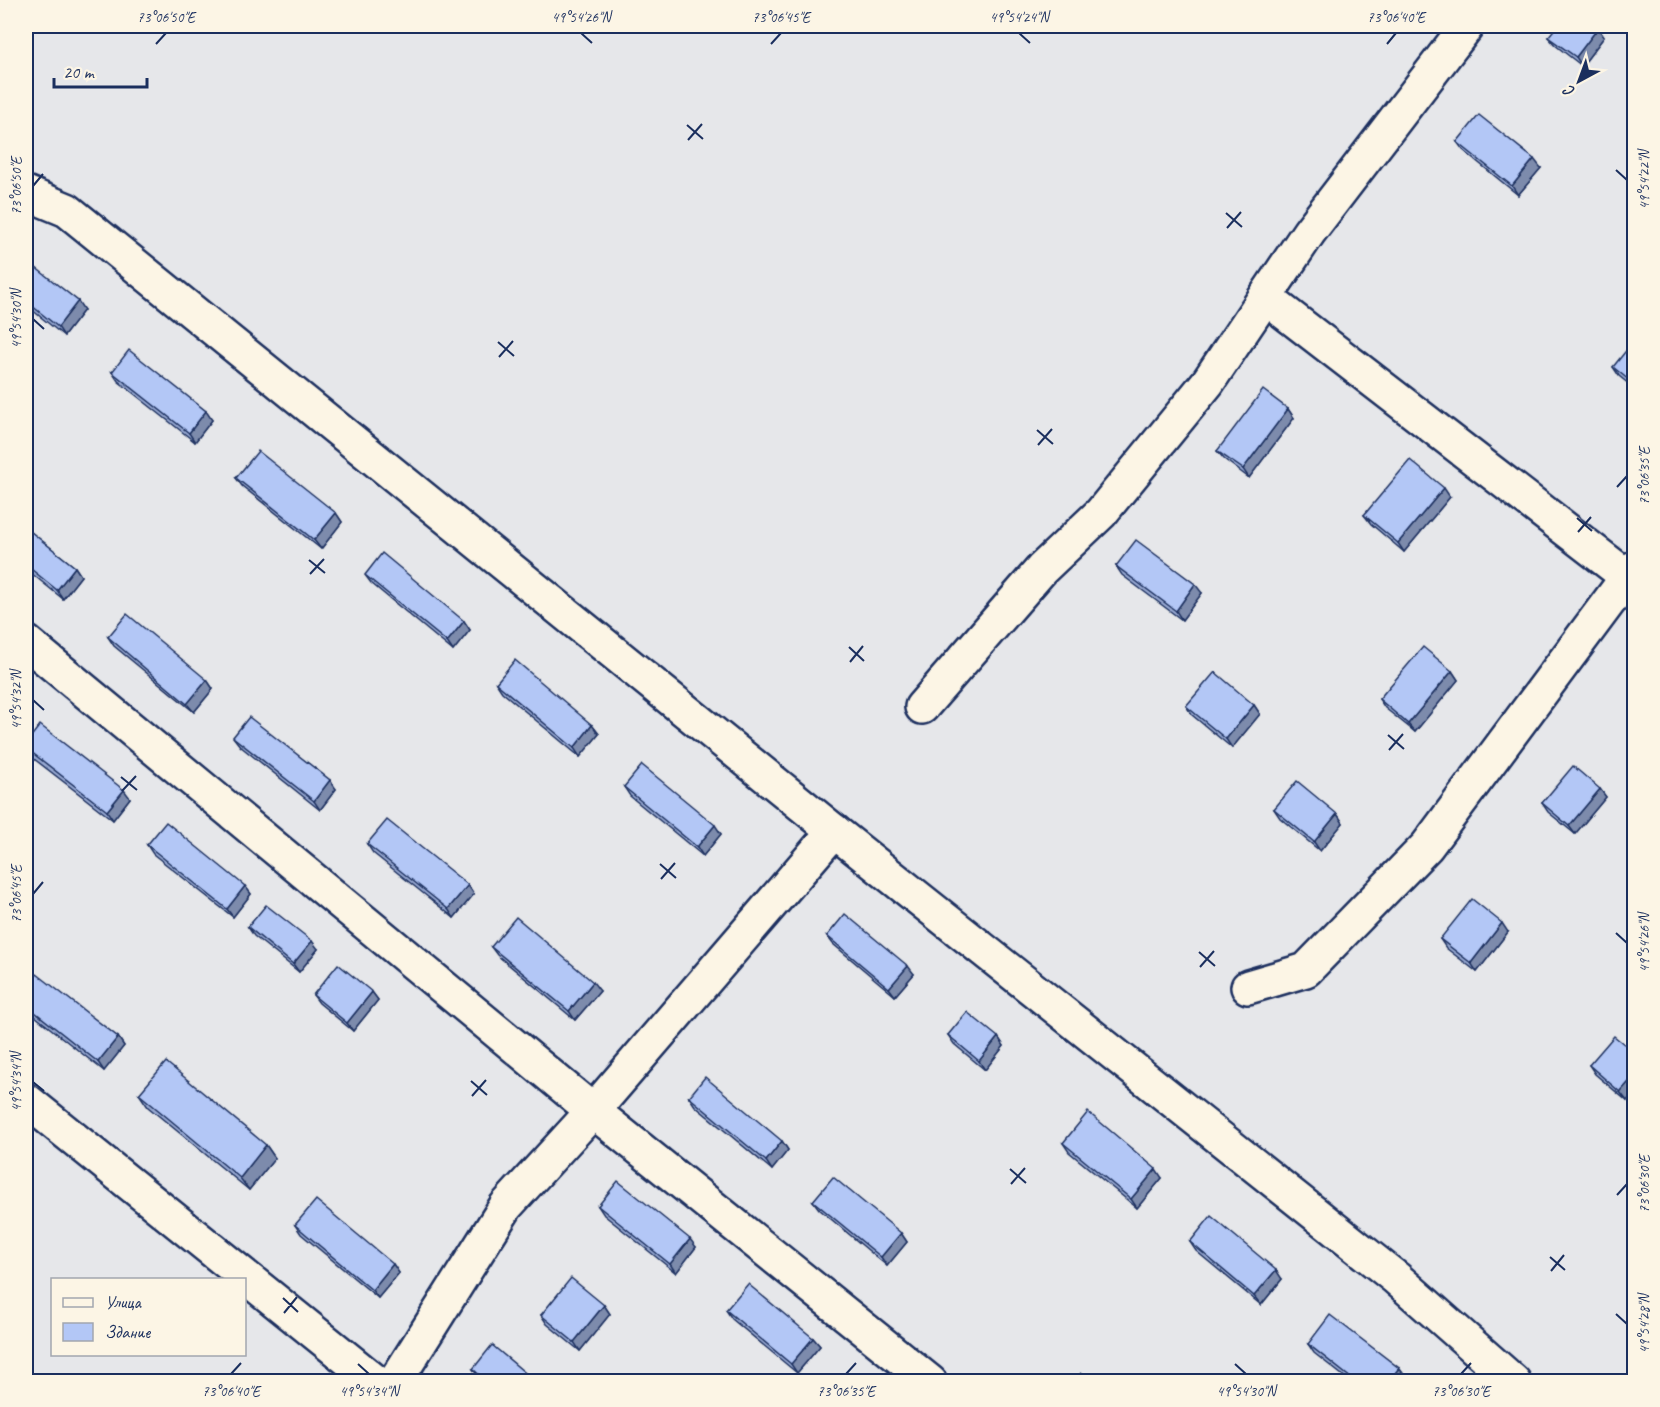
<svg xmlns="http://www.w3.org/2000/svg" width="1660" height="1407" font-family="Caveat,sans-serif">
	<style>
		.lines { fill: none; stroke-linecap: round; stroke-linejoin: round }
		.minor-casing { stroke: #1b2f5e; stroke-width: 38 }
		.minor { stroke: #fcf5e5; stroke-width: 33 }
		.wall { fill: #9aabd4; stroke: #1b2f5e; stroke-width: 1.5 }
		.shaded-wall { fill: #7d8bac; stroke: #1b2f5e; stroke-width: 1.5 }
		.building { fill: #b3c7f6; stroke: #1b2f5e; stroke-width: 1.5 }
		.ticks { fill: none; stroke: #1b2f5e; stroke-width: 2 }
		.neatline { fill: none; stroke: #1b2f5e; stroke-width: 2 }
		.ticks-label { font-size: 15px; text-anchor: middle; fill: #1b2f5e }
	</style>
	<rect width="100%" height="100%" fill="#e6e7ea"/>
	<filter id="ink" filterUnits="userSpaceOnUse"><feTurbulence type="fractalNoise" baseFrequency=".0167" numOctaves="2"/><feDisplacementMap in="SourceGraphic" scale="12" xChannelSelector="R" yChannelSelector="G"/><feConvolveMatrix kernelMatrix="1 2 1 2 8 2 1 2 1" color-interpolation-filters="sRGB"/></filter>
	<g filter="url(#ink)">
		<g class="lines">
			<defs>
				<g id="minor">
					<polyline points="26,193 67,210 834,831 1396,1278 1514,1382"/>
					<polyline points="1266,298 1634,582"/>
					<polyline points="26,642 593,1111 930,1382"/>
					<polyline points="922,707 1042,569 1101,513 1208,382 1309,232 1467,26"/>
					<polyline points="1248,987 1306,970 1427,846 1634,568"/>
					<polyline points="26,1100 376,1382"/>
					<polyline points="395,1382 506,1206 593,1111 834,831"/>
				</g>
			</defs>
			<use href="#minor" class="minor-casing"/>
			<use href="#minor" class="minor"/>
		</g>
		<g class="wall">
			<polygon points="1598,28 1604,37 1582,66 1555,45 1548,37"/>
			<polygon points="1457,142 1541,168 1518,195 1463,150"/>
			<polygon points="26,260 84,310 64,336 26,305"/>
			<polygon points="1635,352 1635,389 1619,376 1613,367"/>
			<polygon points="112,372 212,420 195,442 118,381"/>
			<polygon points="1288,409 1294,418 1249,478 1224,459 1217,451"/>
			<polygon points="236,478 336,513 342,522 321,549 242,486"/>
			<polygon points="1450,497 1404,552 1371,524 1364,515"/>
			<polygon points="26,528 75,567 81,576 63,599 26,569"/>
			<polygon points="1116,566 1202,593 1182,620 1122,575"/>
			<polygon points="365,575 464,621 470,630 453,651 371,583"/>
			<polygon points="108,637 207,680 213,689 194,712 114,646"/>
			<polygon points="1452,671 1458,680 1415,732 1385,708 1379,699"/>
			<polygon points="496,683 592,725 599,734 580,757 502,692"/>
			<polygon points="1254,705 1260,714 1232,748 1192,715 1186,706"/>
			<polygon points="233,737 336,789 320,810 240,746"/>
			<polygon points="26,743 130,798 113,820 29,755 26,750"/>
			<polygon points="624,787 721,834 703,856 630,796"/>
			<polygon points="1600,789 1606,797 1575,834 1548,812 1542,803"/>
			<polygon points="1274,809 1337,814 1343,823 1320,851 1280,818"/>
			<polygon points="367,844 474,894 454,918 373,853"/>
			<polygon points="147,845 245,886 251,894 233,917 153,854"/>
			<polygon points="248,927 318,949 299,972 254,936"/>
			<polygon points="1508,932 1477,972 1446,948 1440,939"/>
			<polygon points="827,936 914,974 895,996 833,944"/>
			<polygon points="491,947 600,991 575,1020 497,955"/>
			<polygon points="26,988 118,1037 124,1046 104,1071 26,1009"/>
			<polygon points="372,992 378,1000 353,1031 319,1003 313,995"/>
			<polygon points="948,1035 998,1037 1004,1046 985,1070 954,1044"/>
			<polygon points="1635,1053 1627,1101 1595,1074 1589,1065"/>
			<polygon points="139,1094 266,1145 275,1158 249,1190 148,1107"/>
			<polygon points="689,1097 782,1141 788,1150 772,1170 695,1106"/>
			<polygon points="1063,1143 1162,1178 1137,1208 1069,1152"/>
			<polygon points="813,1201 901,1233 907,1242 887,1266 819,1209"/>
			<polygon points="598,1206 696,1247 676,1273 604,1215"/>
			<polygon points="295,1225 393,1264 399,1273 378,1298 301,1234"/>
			<polygon points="1190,1242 1282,1279 1261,1305 1196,1251"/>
			<polygon points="604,1305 610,1314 580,1351 547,1324 541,1315"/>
			<polygon points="726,1310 813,1338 820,1346 797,1373 732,1319"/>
			<polygon points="1308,1344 1399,1368 1405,1376 1401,1382 1351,1382 1314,1353"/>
			<polygon points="473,1369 536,1382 483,1382 479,1378"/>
		</g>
		<g class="shaded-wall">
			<polygon points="1598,28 1604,37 1582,66 1576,57"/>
			<polygon points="1534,159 1541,168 1518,195 1512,186"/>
			<polygon points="78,301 84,310 64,336 58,327"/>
			<polygon points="1288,409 1294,418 1249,478 1243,469"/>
			<polygon points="206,411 212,420 195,442 189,433"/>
			<polygon points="1444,488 1450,497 1404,552 1398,543"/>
			<polygon points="336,513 342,522 321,549 314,540"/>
			<polygon points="75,567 81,576 63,599 57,590"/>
			<polygon points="1195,584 1202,593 1182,620 1176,611"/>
			<polygon points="464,621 470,630 453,651 447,642"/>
			<polygon points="1452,671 1458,680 1415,732 1408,724"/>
			<polygon points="207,680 213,689 194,712 187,704"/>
			<polygon points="1254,705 1260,714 1232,748 1226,739"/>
			<polygon points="592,725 599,734 580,757 574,748"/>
			<polygon points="330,780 336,789 320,810 314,801"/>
			<polygon points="1600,789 1606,797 1575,834 1569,826"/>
			<polygon points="124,790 130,798 113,820 107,811"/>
			<polygon points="1337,814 1343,823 1320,851 1314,842"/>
			<polygon points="715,825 721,834 703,856 697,847"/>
			<polygon points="468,885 474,894 454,918 448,909"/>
			<polygon points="245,886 251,894 233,917 227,909"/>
			<polygon points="1502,923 1508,932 1477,972 1471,963"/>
			<polygon points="312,941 318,949 299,972 293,964"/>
			<polygon points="908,966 914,974 895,996 889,988"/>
			<polygon points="593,982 600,991 575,1020 569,1011"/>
			<polygon points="372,992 378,1000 353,1031 347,1023"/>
			<polygon points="118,1037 124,1046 104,1071 98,1062"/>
			<polygon points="998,1037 1004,1046 985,1070 979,1061"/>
			<polygon points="1635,1075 1635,1091 1627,1101 1620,1092"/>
			<polygon points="782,1141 788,1150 772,1170 766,1161"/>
			<polygon points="266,1145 275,1158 249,1190 240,1178"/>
			<polygon points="1156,1169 1162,1178 1137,1208 1131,1199"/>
			<polygon points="901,1233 907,1242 887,1266 881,1257"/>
			<polygon points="690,1239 696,1247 676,1273 670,1264"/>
			<polygon points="393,1264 399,1273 378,1298 372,1290"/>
			<polygon points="1276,1270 1282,1279 1261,1305 1254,1296"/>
			<polygon points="604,1305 610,1314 580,1351 574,1342"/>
			<polygon points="813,1338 820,1346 797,1373 791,1364"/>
			<polygon points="1399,1368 1405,1376 1401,1382 1388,1382"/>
		</g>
		<g class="building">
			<polygon points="1557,26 1594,26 1598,28 1576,57 1548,37"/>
			<polygon points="1479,115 1534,159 1512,186 1457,142"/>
			<polygon points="26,260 78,301 58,327 26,301"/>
			<polygon points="1629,347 1635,352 1635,385 1613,367"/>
			<polygon points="129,350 206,411 189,433 112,372"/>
			<polygon points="1263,390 1288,409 1243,469 1217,451"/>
			<polygon points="258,451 336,513 314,540 236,478"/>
			<polygon points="1410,460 1444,488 1398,543 1364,515"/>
			<polygon points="26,528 75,567 57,590 26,565"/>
			<polygon points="1136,540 1195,584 1176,611 1116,566"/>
			<polygon points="382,553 464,621 447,642 365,575"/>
			<polygon points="127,614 207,680 187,704 108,637"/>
			<polygon points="1423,647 1452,671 1408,724 1379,699"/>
			<polygon points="515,660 592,725 574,748 496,683"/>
			<polygon points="1215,672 1254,705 1226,739 1186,706"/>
			<polygon points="249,717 330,780 314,801 233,737"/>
			<polygon points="40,725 124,790 107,811 26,748 26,743"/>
			<polygon points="642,765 715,825 697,847 624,787"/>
			<polygon points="1573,766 1600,789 1569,826 1542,803"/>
			<polygon points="1297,781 1337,814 1314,842 1274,809"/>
			<polygon points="387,820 468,885 448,909 367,844"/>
			<polygon points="166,822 245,886 227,909 147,845"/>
			<polygon points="1472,899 1502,923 1471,963 1440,939"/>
			<polygon points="266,905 312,941 293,964 248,927"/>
			<polygon points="845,914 908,966 889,988 827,936"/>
			<polygon points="516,917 593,982 569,1011 491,947"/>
			<polygon points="338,964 372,992 347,1023 313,995"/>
			<polygon points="37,974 118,1037 98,1062 26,1005 26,988"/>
			<polygon points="967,1012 998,1037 979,1061 948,1035"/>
			<polygon points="1614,1036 1635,1053 1635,1075 1620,1092 1589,1065"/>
			<polygon points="166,1062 266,1145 240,1178 139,1094"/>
			<polygon points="705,1077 782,1141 766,1161 689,1097"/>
			<polygon points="1088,1112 1156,1169 1131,1199 1063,1143"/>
			<polygon points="833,1177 901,1233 881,1257 813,1201"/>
			<polygon points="618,1181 690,1239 670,1264 598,1206"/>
			<polygon points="316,1200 393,1264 372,1290 295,1225"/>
			<polygon points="1211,1216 1276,1270 1254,1296 1190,1242"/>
			<polygon points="571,1278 604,1305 574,1342 541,1315"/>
			<polygon points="748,1284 813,1338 791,1364 726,1310"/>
			<polygon points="1330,1315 1399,1368 1388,1382 1356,1382 1308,1344"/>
			<polygon points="492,1345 536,1382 487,1382 473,1369"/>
			<polygon points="1081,1373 1091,1382 1074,1382"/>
		</g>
	</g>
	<path class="ticks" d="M581,33L592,43M1019,33L1030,43M156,44L166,33M771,44L781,33M1387,44L1396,33M687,125L703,139M688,140L702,124M1616,170L1627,180M33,186L43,174M1226,213L1242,227M1227,228L1241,212M33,319L44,329M498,342L514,356M499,357L513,341M1037,430L1053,444M1038,445L1052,429M1617,487L1627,476M1577,518L1592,531M1578,532L1591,517M309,560L325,573M310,574L324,559M849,647L864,661M850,662L863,646M33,700L44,710M1388,735L1404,749M1389,750L1403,734M121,777L137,790M122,791L136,776M660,864L676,878M661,879L675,863M33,894L43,882M1616,933L1627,943M1199,952L1215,966M1200,967L1214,951M471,1081L487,1095M33,1082L44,1091M472,1096L486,1080M1010,1169L1026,1183M1011,1184L1025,1168M1617,1195L1627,1184M1550,1257L1565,1270M1551,1271L1564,1255M283,1298L298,1312M284,1313L297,1297M1616,1314L1627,1324M358,1364L369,1374M1235,1364L1246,1374M231,1374L241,1363M846,1374L856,1363M1461,1374L1471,1363"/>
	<rect width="1660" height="1407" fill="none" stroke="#fcf5e5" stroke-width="66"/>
	<rect x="51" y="1278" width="195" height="78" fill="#fcf5e5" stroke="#a2a6af" stroke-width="1.5"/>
	<rect x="63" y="1298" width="30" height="9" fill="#fcf5e5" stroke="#a2a6af" stroke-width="1.5"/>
	<text x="105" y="1308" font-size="18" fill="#1b2f5e">Улица</text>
	<rect x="63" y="1323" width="30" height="18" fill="#b3c7f6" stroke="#a2a6af" stroke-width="1.5"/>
	<text x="105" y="1338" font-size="18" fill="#1b2f5e">Здание</text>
	<g transform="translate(1579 81) rotate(221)" stroke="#fcf5e5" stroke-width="4.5" paint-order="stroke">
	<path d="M0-4.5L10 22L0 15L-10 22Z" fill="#1b2f5e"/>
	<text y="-9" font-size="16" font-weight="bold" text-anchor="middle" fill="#1b2f5e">С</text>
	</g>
	<path d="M54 78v9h93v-9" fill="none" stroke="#1b2f5e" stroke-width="3"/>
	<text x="63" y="78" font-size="18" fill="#1b2f5e" stroke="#fcf5e5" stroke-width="4.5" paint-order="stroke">20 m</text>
	<rect x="33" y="33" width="1594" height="1341" class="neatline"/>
	<g class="ticks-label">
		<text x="166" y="22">73°06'50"E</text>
		<text x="581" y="22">49°54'26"N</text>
		<text x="781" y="22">73°06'45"E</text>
		<text x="1019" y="22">49°54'24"N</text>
		<text x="1396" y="22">73°06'40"E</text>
		<text transform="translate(1644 180) rotate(-90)" y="5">49°54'22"N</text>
		<text transform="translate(16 186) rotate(-90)" y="5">73°06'50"E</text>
		<text transform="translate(16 319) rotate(-90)" y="5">49°54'30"N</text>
		<text transform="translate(1644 476) rotate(-90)" y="5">73°06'35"E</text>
		<text transform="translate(16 700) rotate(-90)" y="5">49°54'32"N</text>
		<text transform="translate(16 894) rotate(-90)" y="5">73°06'45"E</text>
		<text transform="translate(1644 943) rotate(-90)" y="5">49°54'26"N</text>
		<text transform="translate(16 1082) rotate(-90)" y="5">49°54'34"N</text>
		<text transform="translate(1644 1184) rotate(-90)" y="5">73°06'30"E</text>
		<text transform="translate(1644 1324) rotate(-90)" y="5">49°54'28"N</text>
		<text x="231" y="1396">73°06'40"E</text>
		<text x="369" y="1396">49°54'34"N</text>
		<text x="846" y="1396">73°06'35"E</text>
		<text x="1246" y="1396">49°54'30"N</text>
		<text x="1461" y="1396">73°06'30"E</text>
	</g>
</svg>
